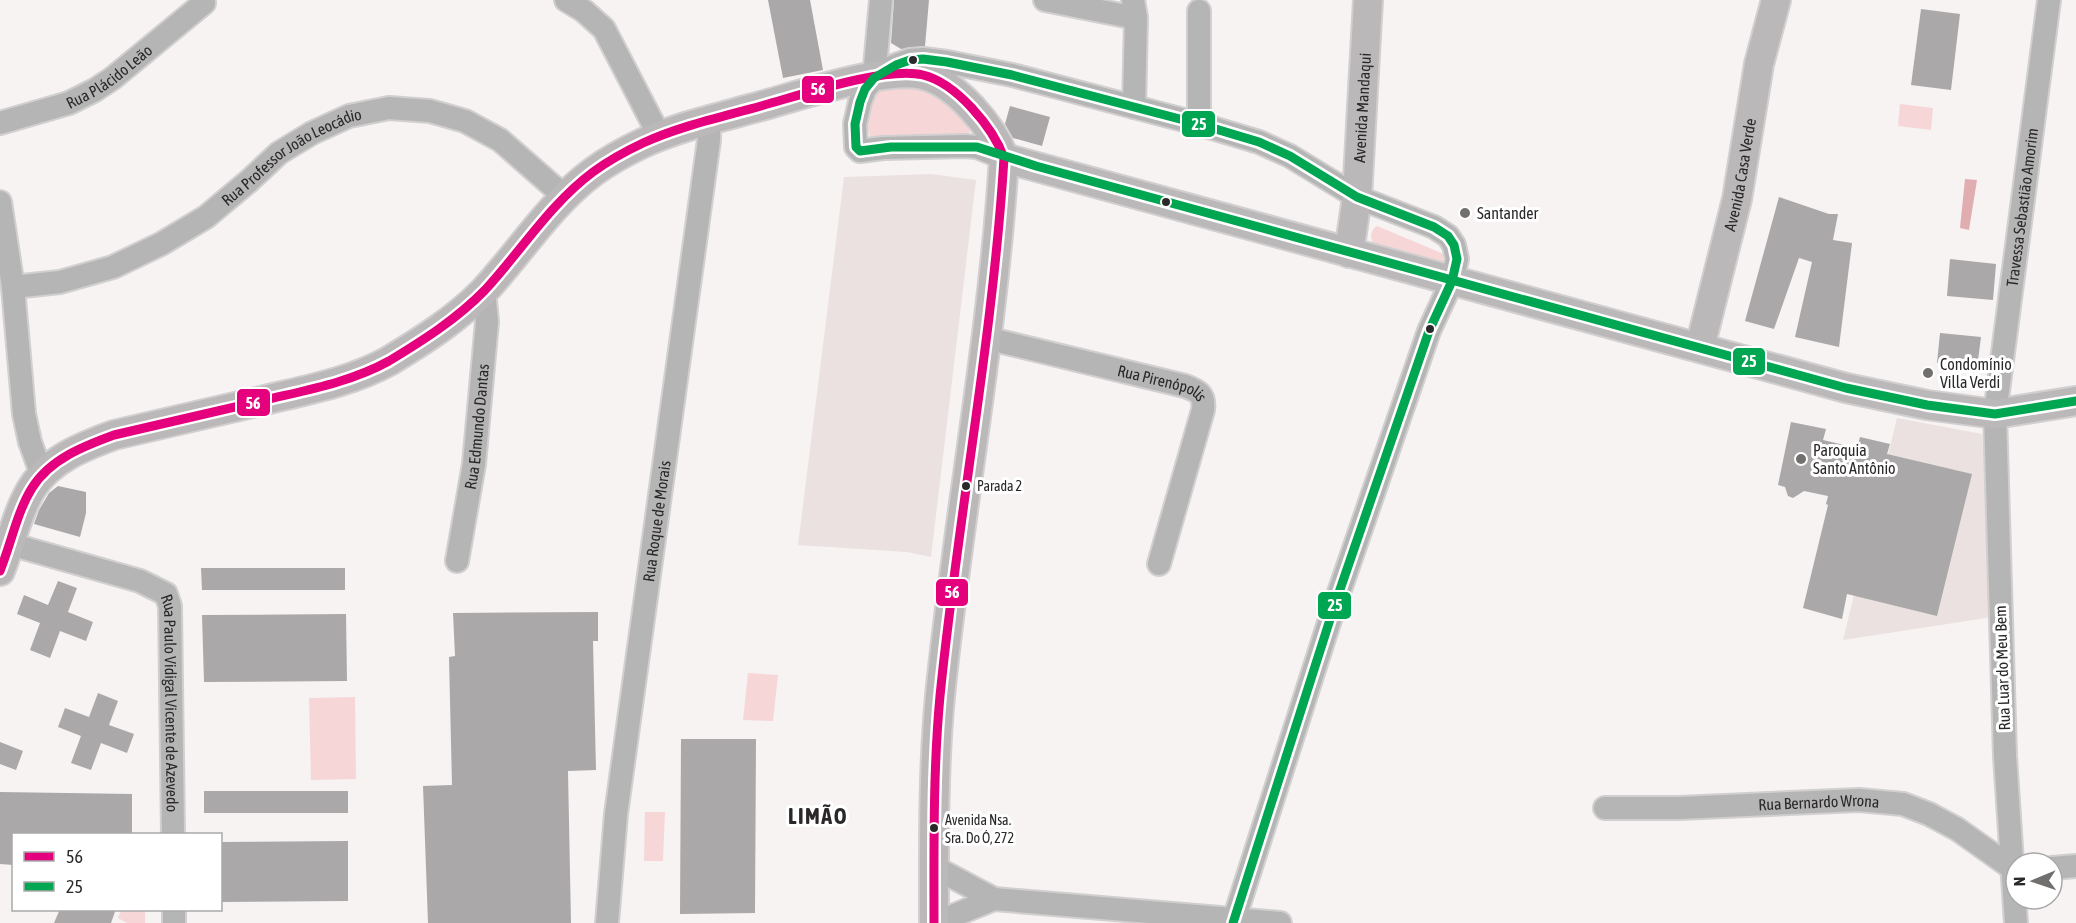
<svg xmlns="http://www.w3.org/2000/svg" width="2076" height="923" font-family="'Asap Condensed',sans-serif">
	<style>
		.built { fill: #ebe1e1 }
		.green { fill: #f7d6d7 }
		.water { fill: #e0aeb1 }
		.building { fill: #aaa8a8 }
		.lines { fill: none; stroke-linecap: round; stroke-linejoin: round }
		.minor-casing { stroke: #d1cfcf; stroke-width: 26 }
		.major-casing { stroke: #d1cfcf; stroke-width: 32 }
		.minor { stroke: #b6b5b5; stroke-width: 22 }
		.major { stroke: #bab8b8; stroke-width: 28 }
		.bus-1-casing { stroke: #fff; stroke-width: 14 }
		.bus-2-casing { stroke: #fff; stroke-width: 14 }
		.bus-1 { stroke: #e5007d; stroke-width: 9 }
		.bus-2 { stroke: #00a651; stroke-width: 9 }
		.bus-dot { fill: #2a2828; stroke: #fff; stroke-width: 2 }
		.poi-dot { fill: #726f6f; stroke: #fff; stroke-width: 2 }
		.labels { text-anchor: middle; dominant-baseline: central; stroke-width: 6; stroke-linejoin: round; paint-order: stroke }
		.bus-label { font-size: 14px; fill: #2a2828; stroke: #fff; text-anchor: start }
		.street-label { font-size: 16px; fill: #2a2828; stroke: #fff }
		.poi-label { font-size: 16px; fill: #2a2828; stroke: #fff; text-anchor: start }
		.district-label { font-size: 22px; font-weight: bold; letter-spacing: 1.5px; fill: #2a2828; stroke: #fff }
		.line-badge { stroke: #fff; stroke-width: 2 }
		.badge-label { font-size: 16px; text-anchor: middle; font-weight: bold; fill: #fff }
	</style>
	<rect width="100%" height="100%" fill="#f7f3f3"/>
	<g class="built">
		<polygon points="931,174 976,180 931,557 907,552 798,545 844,177"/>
		<polygon points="1897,418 1982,434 1993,617 1843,640"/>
	</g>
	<g class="green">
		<polygon points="883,79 948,95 970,131 967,142 871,140 866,123 867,95"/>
		<polygon points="1900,104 1933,108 1931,130 1898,126"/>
		<path d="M1377,226L1439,252L1443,254V261L1441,263L1374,244C1369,239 1371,229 1377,226Z"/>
		<polygon points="748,673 778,675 773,721 743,720"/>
		<polygon points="355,697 356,779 311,780 309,698"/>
		<polygon points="645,812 665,812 663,861 644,861"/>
		<polygon points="121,910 145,910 145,923 127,923 118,918"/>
	</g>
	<polygon class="water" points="1965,179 1977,180 1969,230 1960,228"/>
	<g class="building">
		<polygon points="768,0 810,0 823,70 783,78"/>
		<polygon points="894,0 929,0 925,46 901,49 891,43"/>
		<polygon points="1921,9 1960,14 1951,90 1911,85"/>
		<polygon points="1010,106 1050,117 1042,146 1013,138 1005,124"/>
		<polygon points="1779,197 1829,214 1838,214 1833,240 1852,243 1839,347 1795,337 1812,262 1799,258 1774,329 1745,321"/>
		<polygon points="1950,259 1996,264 1993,300 1947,296"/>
		<polygon points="1940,333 1981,337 1977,368 1937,363"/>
		<polygon points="1791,422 1826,429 1823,440 1857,448 1860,437 1890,444 1887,454 1972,474 1937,616 1847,594 1842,619 1803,608 1828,505 1826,504 1828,496 1804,491 1793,498 1788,496 1785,487 1778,485"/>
		<polygon points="58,486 86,492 86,513 80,537 34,524 39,510 49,493"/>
		<polygon points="201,568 345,568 345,590 202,590"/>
		<polygon points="58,581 77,588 68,612 93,622 86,641 60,631 50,658 30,650 40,623 17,614 24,595 48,605"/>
		<polygon points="598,612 598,641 593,641 596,770 568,771 571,923 428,923 423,786 452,785 449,657 455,656 453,613"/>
		<polygon points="346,614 347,681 204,682 202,615"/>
		<polygon points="98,693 118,701 109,725 134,734 127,753 101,743 91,770 71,763 81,736 58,727 65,708 89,717"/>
		<polygon points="681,739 756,739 755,913 680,914"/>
		<polygon points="0,742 23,751 16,770 0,764"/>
		<rect x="204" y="791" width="144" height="22"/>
		<polygon points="0,792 132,794 132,834 14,834 14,865 0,864"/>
		<polygon points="348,841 348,901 220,902 220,842"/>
		<polygon points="60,909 116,909 111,923 54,923"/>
	</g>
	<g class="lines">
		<defs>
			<g id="minor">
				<polyline points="566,0 584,11 604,29 660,137"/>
				<polyline points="1045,0 1136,18"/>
				<polyline points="1133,0 1136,18 1134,107"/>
				<polyline points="874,78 881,0"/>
				<path id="s1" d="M0,123L69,103L95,90L113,78L204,3"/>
				<polyline points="1199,124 1199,11"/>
				<polyline points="1004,158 977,147 965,146 883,148 860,151 856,147 855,124 860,102 865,89 874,78 896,65 910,60 923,59 947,62 1012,75 1199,124 1259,142 1290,156 1357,197 1434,227 1448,236 1454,245 1457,259 1452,281 1429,331 1334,607 1233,923"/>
				<polyline points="0,202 13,287 24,414 30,442 42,475"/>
				<path id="s2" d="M13,287L60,282L113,267L161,244L206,217L249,181L279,153L312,133L349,116L389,108L430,111L465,121L500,140L564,196"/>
				<path id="s3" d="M986,338L1185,386C1198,391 1205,394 1203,410L1159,564"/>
				<path id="s4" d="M10,544L140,581L166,594L170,606L173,834"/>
				<path id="s5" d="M457,561L474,464L487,322L484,291"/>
				<path id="s6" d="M1605,808H1679L1859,800L1903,804L1929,814L1957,829L2012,868H2016"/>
				<polyline points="934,867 994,899 1280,923"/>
				<polyline points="2052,868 2076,866"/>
				<polyline points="174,910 174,923"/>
				<path id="s7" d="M607,923L616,814L709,140V120"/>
				<polyline points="941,923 955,915 994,899"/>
				<path id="s8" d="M2016,923L2005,756L1995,414L2049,0"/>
			</g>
			<g id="major">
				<polyline points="1004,158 1846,388 1927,405 1995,414 2076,401"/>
				<path id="s9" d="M1349,253L1357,197L1368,0"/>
				<path id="s10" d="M1700,347L1737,199L1759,64L1776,0"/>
				<path d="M0,571C11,544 17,512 32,488C50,459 84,446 114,435C164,423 215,412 265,400C307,390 351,382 389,361C422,341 457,319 485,290C521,251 550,204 593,172C608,161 626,151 643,143C680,126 722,117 761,106C801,95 886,66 923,75C956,83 993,127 1004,158C993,338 958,516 940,696C933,771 934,847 934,923"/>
			</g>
		</defs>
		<use href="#minor" class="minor-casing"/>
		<use href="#major" class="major-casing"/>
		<use href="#minor" class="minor"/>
		<use href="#major" class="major"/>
		<defs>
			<path id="bus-1" d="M0,571C11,544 17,512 32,488C50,459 84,446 114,435C164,423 215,412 265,400C307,390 351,382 389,361C422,341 457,319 485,290C521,251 550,204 593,172C608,161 626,151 643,143C680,126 722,117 761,106C801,95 886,66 923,75C956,83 993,127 1004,158C993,338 958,516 940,696C933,771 934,847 934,923"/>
			<polyline id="bus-2" points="1233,923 1334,607 1429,331 1452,281 1457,259 1454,245 1448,236 1434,227 1357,197 1290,156 1259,142 1199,124 1012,75 947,62 923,59 910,60 896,65 874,78 865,89 860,102 855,124 856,147 860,151 891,147 977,147 1036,166 1846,388 1927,405 1995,414 2076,401"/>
		</defs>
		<use href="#bus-1" class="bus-1-casing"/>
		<use href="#bus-2" class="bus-2-casing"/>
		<use href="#bus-1" class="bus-1"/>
		<use href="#bus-2" class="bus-2"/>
	</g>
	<g class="bus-dot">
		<circle cx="913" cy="60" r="5"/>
		<circle cx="1166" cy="202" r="5"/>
		<circle cx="1430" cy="329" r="5"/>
		<circle cx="966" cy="486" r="5"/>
		<circle cx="934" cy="828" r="5"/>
	</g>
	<g class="poi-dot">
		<circle cx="1465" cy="213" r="6"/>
		<circle cx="1928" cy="373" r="6"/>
		<circle cx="1801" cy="459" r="6"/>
	</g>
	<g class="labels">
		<g class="bus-label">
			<text x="977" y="486">Parada 2</text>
			<text x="945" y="820">Avenida Nsa.<tspan x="945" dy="18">Sra. Do Ó, 272</tspan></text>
		</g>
		<g class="street-label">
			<text stroke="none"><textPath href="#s1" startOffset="120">Rua Plácido Leão</textPath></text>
			<text stroke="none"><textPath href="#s9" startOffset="146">Avenida Mandaqui</textPath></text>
			<text stroke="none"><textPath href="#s2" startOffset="314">Rua Professor João Leocádio</textPath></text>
			<text stroke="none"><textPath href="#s10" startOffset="177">Avenida Casa Verde</textPath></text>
			<text stroke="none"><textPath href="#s8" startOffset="718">Travessa Sebastião Amorim</textPath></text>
			<text stroke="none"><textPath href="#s3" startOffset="182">Rua Pirenópolis</textPath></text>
			<text stroke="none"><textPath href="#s5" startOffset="136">Rua Edmundo Dantas</textPath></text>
			<text stroke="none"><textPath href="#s7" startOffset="405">Rua Roque de Morais</textPath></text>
			<text transform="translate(2002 668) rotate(-92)">Rua Luar do Meu Bem</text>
			<text stroke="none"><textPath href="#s4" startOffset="274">Rua Paulo Vidigal Vicente de Azevedo</textPath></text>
			<text stroke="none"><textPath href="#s6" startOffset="214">Rua Bernardo Wrona</textPath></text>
		</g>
		<g class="poi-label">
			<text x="1477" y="213">Santander</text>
			<text x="1940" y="364">Condomínio<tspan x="1940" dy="18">Villa Verdi</tspan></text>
			<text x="1813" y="450">Paroquia<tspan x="1813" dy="18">Santo Antônio</tspan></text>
		</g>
		<g class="district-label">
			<text x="818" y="816">LIMÃO</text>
		</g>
	</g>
	<g class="line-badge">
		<rect x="801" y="75" width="34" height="29" rx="6" fill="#e5007d"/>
		<rect x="1181" y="110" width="35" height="28" rx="6" fill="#00a651"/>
		<rect x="1732" y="347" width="34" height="29" rx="6" fill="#00a651"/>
		<rect x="236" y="388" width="35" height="29" rx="6" fill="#e5007d"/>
		<rect x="935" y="578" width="34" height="29" rx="6" fill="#e5007d"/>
		<rect x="1317" y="591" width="35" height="29" rx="6" fill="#00a651"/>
	</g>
	<g class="badge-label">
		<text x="818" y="95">56</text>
		<text x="1199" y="130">25</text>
		<text x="1749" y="367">25</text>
		<text x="253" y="409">56</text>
		<text x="952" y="598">56</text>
		<text x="1335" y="611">25</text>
	</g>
	<rect x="12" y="833" width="210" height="78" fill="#ffffff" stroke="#aaa9a9" stroke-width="1.5"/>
	<rect x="24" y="852" width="30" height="9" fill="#e5007d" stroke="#aaa9a9" stroke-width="1.5"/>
	<text x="66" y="863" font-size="18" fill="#2a2828">56</text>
	<rect x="24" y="882" width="30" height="9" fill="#00a651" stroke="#aaa9a9" stroke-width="1.5"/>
	<text x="66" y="893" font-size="18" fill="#2a2828">25</text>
	<g transform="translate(2034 881) rotate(268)"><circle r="28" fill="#ffffff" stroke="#aaa9a9" stroke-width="1.5"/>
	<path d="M0-4.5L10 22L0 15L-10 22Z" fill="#726f6f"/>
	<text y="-9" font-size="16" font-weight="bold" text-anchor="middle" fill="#2a2828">N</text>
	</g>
</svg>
